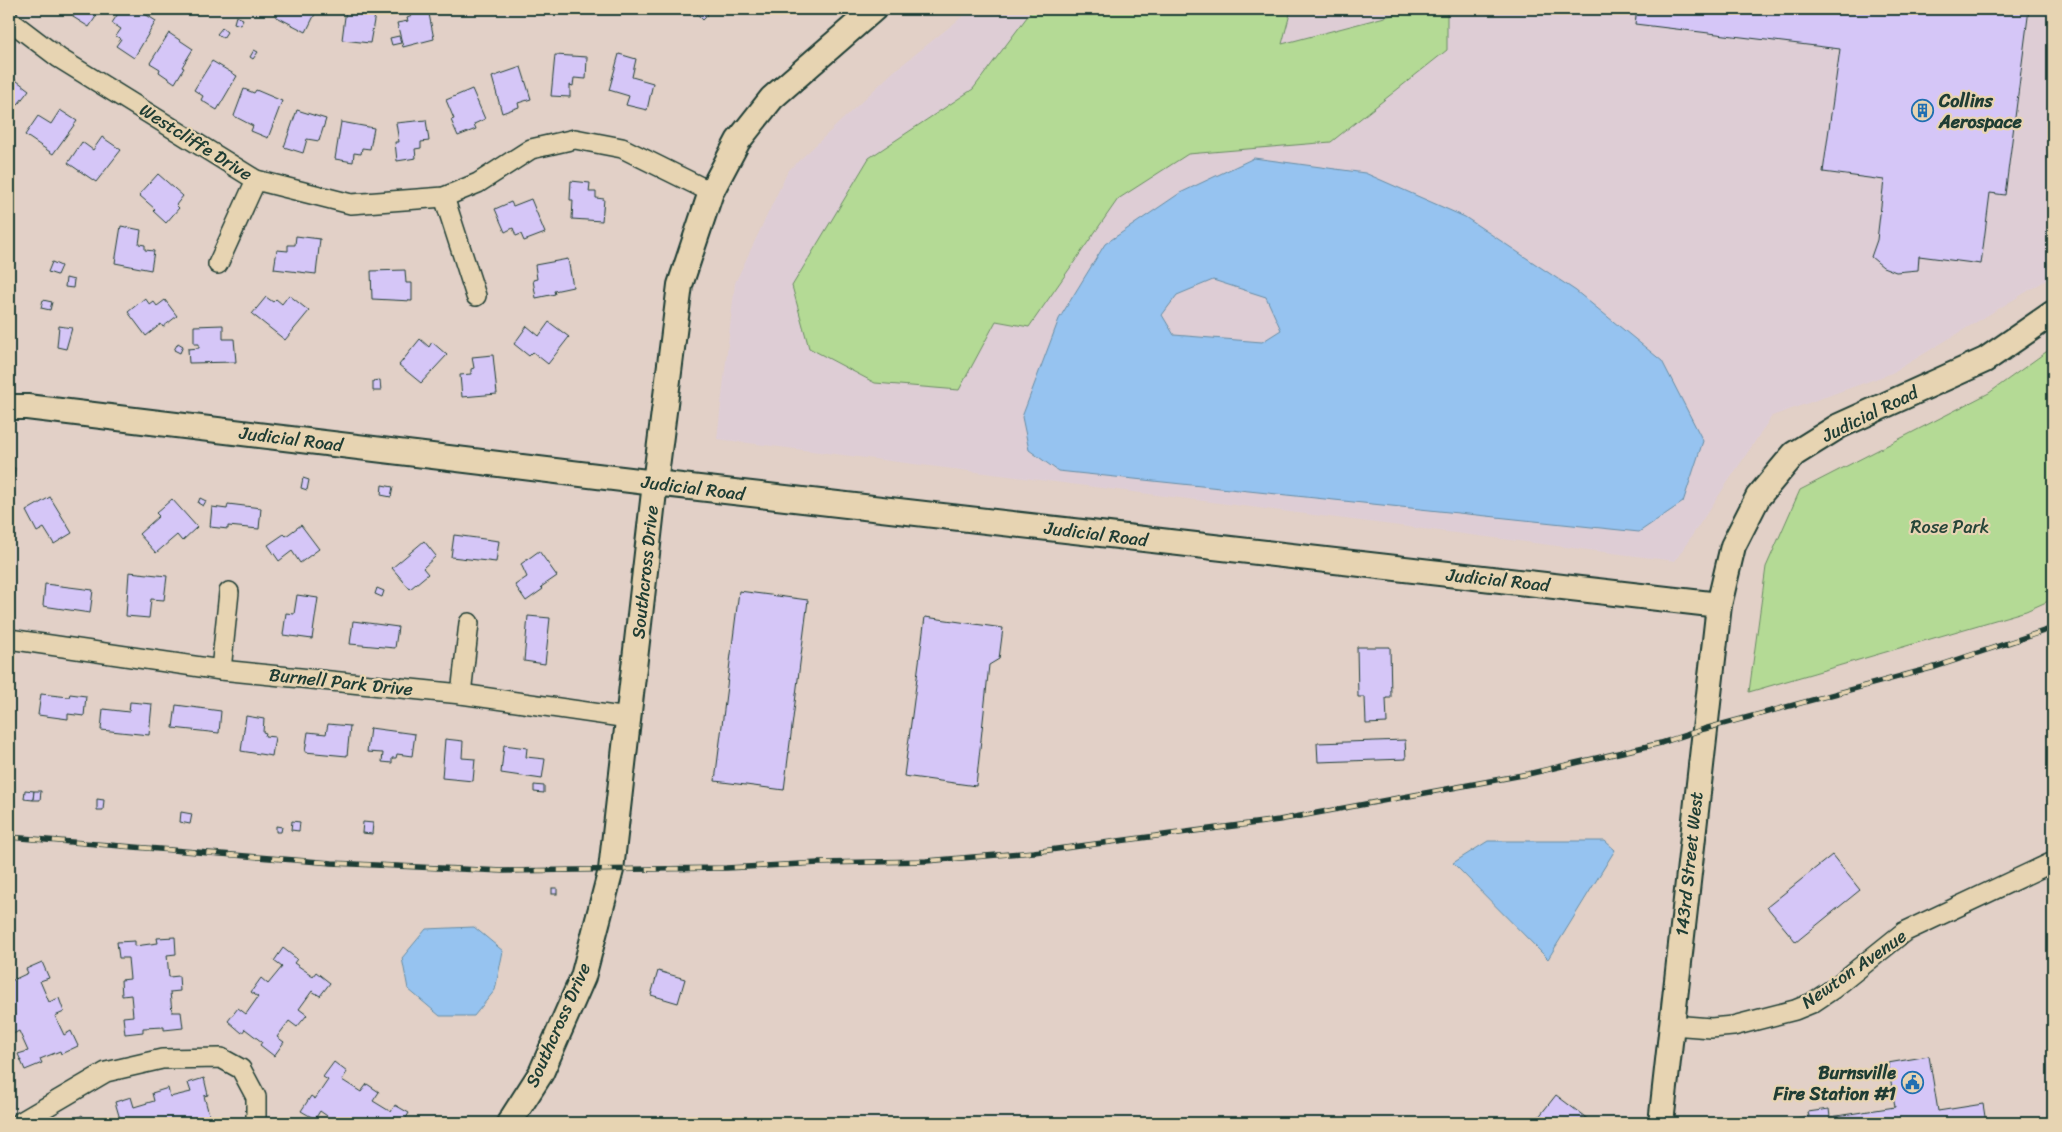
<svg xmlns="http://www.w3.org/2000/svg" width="2062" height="1132" font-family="Sriracha,sans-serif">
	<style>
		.built { fill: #decdd5 }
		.green { fill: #b4da95; stroke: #6a8c64 }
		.water { fill: #96c3f0; stroke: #668da5; fill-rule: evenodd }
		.building { fill: #d5c6f7; stroke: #1f3d34 }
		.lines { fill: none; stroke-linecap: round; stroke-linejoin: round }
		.minor-casing { stroke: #1f3d34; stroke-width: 22 }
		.tertiary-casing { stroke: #1f3d34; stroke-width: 28 }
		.minor { stroke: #e7d4b2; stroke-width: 19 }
		.tertiary { stroke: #e7d4b2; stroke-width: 24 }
		.rail-casing { stroke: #1f3d34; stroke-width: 5.5 }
		.rail { stroke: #e7d4b2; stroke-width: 4; stroke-dasharray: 11; stroke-linecap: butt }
		.labels { text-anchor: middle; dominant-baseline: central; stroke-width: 4.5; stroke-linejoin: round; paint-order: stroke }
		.poi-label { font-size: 18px; font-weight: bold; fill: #1f3d34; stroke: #e7d4b2; text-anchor: start }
		.street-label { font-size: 18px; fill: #1f3d34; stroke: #e7d4b2 }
		.park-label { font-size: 18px; fill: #264539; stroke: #e7d4b2 }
	</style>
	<rect width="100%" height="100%" fill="#e2d0c7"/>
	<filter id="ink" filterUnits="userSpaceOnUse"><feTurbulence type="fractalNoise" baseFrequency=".02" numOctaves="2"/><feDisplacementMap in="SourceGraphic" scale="10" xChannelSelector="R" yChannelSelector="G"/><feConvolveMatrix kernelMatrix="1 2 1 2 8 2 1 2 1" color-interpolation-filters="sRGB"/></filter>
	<g filter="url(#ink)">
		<polygon class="built" points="972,9 2053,9 2053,276 1892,373 1772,416 1675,561 717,439 735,283 788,171 893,72"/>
		<g class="green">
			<polygon points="1033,9 1293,9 1291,10 1282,44 1415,9 1447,9 1447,50 1331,142 1188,154 1118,199 1029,327 996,321 959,390 875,383 809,348 792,286 869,158 973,89"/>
			<polygon points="2053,347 2053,599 2026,611 1749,692 1766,567 1800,490 1989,393"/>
		</g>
		<g class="water">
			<path d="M1254,158L1365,173L1465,217L1576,291L1662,361L1703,441L1683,502L1639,532L1058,471L1029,450L1022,417L1059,319L1105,244L1180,193ZM1213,280L1266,297L1281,330L1262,342L1174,335L1162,315L1177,295Z"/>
			<polygon points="1488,841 1605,841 1615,850 1548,959 1453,863"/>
			<polygon points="474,927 503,951 495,990 474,1016 440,1016 408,989 402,958 426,929"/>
		</g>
		<g class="building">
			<polygon points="69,9 98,9 97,10 99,12 89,27 73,17 75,13"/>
			<polygon points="121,9 137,9 156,21 134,58 116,46 121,39 116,36 121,29 112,23"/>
			<polygon points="279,9 322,9 320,14 316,12 306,32 275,16"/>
			<polygon points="346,9 376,9 370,43 342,40"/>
			<polygon points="410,9 428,9 434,39 403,47 397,23 408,21 407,18 412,16"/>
			<polygon points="702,9 708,15 703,20 697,14"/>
			<polygon points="1637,9 2029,9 2005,195 1990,193 1981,264 1919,256 1918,270 1896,272 1883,267 1871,257 1877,240 1884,180 1823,172 1840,49 1635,24"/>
			<polygon points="236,16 243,19 240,25 234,23"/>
			<polygon points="222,28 227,32 223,38 217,34"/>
			<polygon points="169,33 193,49 182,67 184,68 175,83 159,72 160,69 150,63"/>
			<polygon points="399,36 401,43 392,45 390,38"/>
			<polygon points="254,50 258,52 253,59 250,57"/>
			<polygon points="619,54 636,59 632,77 653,83 647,110 626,105 629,96 609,90"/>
			<polygon points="555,55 587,57 586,79 574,78 573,86 570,85 570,97 551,96"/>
			<polygon points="212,61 237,76 217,110 201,100 203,96 194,90"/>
			<polygon points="521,67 531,99 518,103 519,107 502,113 492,77"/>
			<polygon points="13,78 29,90 9,116 9,83"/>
			<polygon points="244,89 254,93 256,90 282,101 268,138 251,131 253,126 234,116"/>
			<polygon points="472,89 485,119 474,124 476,129 458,136 451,120 454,119 446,100"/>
			<polygon points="60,110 77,121 53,154 25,135 38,116 51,124"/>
			<polygon points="297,110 326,119 319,141 307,139 303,153 284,147"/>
			<polygon points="426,120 429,141 421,142 421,148 415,149 416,158 397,161 395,142 399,142 396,123"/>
			<polygon points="341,122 374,128 370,149 362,148 361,154 354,153 353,162 335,159"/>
			<polygon points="102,137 121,150 96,182 68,163 82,142 93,150"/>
			<polygon points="158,174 183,196 176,205 179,208 166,223 153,211 155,209 139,195"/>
			<polygon points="571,181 590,183 589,192 596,192 596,198 604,199 602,221 572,219 573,200 570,200"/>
			<polygon points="531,199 545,233 524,241 521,234 516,236 513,228 505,232 495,209 511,202 513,206"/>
			<polygon points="121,226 141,230 139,244 145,245 145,250 154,251 151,270 115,263"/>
			<polygon points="296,236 320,239 316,274 274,269 277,250 288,251 288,245 295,245"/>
			<polygon points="568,259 573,287 554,291 555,294 536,298 533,280 537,279 535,265"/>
			<polygon points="52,262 61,266 57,275 48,272"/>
			<polygon points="405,270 406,283 412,283 412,301 372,299 371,271"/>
			<polygon points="66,278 74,280 73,288 65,287"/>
			<polygon points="289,295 309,311 285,340 252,314 266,297 273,302 276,299 282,304"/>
			<polygon points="145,298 150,305 154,302 157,306 165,300 177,316 163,327 161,324 146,336 128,312"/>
			<polygon points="43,300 52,302 50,310 41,308"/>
			<polygon points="549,322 569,337 548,364 533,352 529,356 514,344 527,326 539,336"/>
			<polygon points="223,325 223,339 234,339 236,362 189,363 188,349 199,348 199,344 194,344 194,326"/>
			<polygon points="59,326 72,328 66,349 57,347"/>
			<polygon points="420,339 429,347 432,342 447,355 421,383 399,365"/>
			<polygon points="178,343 183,346 180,353 174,350"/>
			<polygon points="493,355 497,394 462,397 460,375 471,374 471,369 474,368 472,357"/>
			<polygon points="380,380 381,391 373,391 373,381"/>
			<polygon points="9,467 15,468 12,490 9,490"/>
			<polygon points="303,478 309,480 307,490 301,488"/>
			<polygon points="382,485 393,487 391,497 381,495"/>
			<polygon points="50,497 72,533 54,544 44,528 37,532 26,511"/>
			<polygon points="200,498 206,501 203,506 198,503"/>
			<polygon points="172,499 197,527 182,541 177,535 156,553 139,534 159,516 156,513"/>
			<polygon points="228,504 261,508 259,529 228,526 228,529 210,527 212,507 227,509"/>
			<polygon points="301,525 319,549 300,563 292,551 279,561 268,545 284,534 286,536"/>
			<polygon points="454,535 499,541 496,562 451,557"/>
			<polygon points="424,541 436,556 423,568 428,574 410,589 392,568"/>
			<polygon points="539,551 557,576 541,587 543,589 526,601 515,585 527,577 521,564"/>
			<polygon points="129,572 167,576 164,600 151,599 149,618 126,616"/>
			<polygon points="45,584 93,590 90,613 43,606"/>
			<polygon points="377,588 384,591 382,597 375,594"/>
			<polygon points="739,591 808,600 784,790 715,781"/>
			<polygon points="297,595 318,598 312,639 283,635 286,613 294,614"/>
			<polygon points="528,616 550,618 545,664 524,661"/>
			<polygon points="925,617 1003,628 999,659 989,665 976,786 904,776"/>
			<polygon points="353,621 398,627 395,648 350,644"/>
			<polygon points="1357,647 1390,647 1391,698 1386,698 1387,723 1366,724 1365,697 1358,697"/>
			<polygon points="9,686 12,687 9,715"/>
			<polygon points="41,694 69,697 70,694 86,696 84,716 68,714 68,719 38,715"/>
			<polygon points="130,702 152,704 149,735 101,730 103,709 129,712"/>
			<polygon points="176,705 221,711 219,733 173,728"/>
			<polygon points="246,716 264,719 263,732 266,733 265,736 275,737 272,756 241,751"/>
			<polygon points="328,724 350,726 347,756 305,752 308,732 326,734"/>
			<polygon points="370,728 415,734 412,756 397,754 396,758 392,758 392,763 382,762 383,753 367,752"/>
			<polygon points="445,739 463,741 462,758 475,759 473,781 442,778"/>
			<polygon points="1405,740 1406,759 1318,762 1317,743"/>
			<polygon points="504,745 527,748 526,757 545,759 542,779 501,773"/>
			<polygon points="534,785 544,786 544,793 534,792"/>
			<polygon points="25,790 34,791 33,800 24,799"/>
			<polygon points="34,791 41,791 40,800 33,800"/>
			<polygon points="97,799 104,800 103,810 97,810"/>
			<polygon points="181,812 192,814 190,824 180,822"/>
			<polygon points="292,821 300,822 299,831 291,830"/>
			<polygon points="363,822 373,823 372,834 362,833"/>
			<polygon points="276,826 282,827 281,832 276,832"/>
			<polygon points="1832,855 1860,890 1796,942 1767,907"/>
			<rect x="552" y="888" width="5" height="6"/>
			<polygon points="175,937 176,954 167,955 169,977 179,976 180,991 170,992 172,1012 181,1012 183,1028 164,1030 164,1027 143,1028 143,1032 125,1034 123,1017 133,1016 131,995 122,996 121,980 130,979 128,958 119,958 117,942 135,941 135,946 158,943 157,938"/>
			<polygon points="283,948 297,959 294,963 313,976 316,972 330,983 320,996 312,991 299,1009 307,1015 297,1027 289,1021 277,1037 284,1042 274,1056 260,1045 262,1042 245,1029 242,1033 228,1021 238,1008 246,1014 258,997 251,992 261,978 268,984 282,967 274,961"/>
			<polygon points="42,962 49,978 40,981 49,1002 59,998 64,1012 55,1016 64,1035 71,1031 78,1046 61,1054 60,1051 40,1059 42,1063 25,1070 18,1054 28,1051 19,1031 11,1035 9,1030 9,1017 13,1016 9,1006 9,982 28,973 26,969"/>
			<polygon points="658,971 685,979 678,1003 651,995"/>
			<polygon points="1929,1056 1938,1111 1983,1104 1986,1123 1785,1123 1799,1121 1798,1118 1809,1116 1808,1112 1829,1109 1830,1117 1895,1107 1888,1063"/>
			<polygon points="334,1062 347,1072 342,1080 361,1092 367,1084 379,1092 373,1101 391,1112 395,1105 409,1113 403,1123 337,1123 320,1111 315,1119 301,1111 311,1096 315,1099 328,1080 323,1077"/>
			<polygon points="204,1078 208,1095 204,1096 210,1118 215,1117 216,1123 125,1123 124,1118 120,1119 115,1102 131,1097 134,1107 154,1101 152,1093 168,1088 170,1097 191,1092 188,1083"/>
			<polygon points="1556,1095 1593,1123 1534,1123"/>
			<polygon points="82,1115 88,1123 70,1123"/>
		</g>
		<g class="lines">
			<defs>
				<g id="minor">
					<polyline points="9,20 59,58 256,180 351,204 444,197 478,183 531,149 575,139 622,148 711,192"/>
					<polyline points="444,197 476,296"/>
					<polyline points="218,264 256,180"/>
					<polyline points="9,639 221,670 461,694 628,718"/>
					<polyline points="221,670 229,592"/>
					<polyline points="461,694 469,623"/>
					<polyline points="1672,1025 1711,1028 1733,1026 1795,1010 1812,1003 1833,989 1904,932 2053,862"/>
					<polyline points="19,1123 106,1072 162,1059 221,1058 241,1069 256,1097 256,1123"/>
				</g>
				<g id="tertiary">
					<polyline points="9,407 27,407 655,483 1719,605 1733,546 1758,497 1794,454 1839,426 1985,360 2053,313"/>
					<polyline points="509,1123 541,1073 583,977 611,870 655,483 680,285 711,192 738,141 772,98 874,9"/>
					<polyline points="1661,1123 1719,605"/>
				</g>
			</defs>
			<use href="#minor" class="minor-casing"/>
			<use href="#tertiary" class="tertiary-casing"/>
			<use href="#minor" class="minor"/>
			<use href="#tertiary" class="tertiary"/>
			<defs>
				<polyline id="rail" points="9,837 332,863 503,871 726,868 819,863 926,861 1034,852 1279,820 1528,774 1661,743 1704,729 1935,667 2053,628"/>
			</defs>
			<use href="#rail" class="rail-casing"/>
			<use href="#rail" class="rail"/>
		</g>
	</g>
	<defs>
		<symbol id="building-ring" viewBox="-11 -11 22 22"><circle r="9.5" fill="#e7d4b2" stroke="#1f6fb2" stroke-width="1.5"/><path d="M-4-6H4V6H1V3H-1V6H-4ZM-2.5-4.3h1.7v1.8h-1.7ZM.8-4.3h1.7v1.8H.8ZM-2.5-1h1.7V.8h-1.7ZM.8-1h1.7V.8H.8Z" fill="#1f6fb2"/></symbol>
		<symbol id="civic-ring" viewBox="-11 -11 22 22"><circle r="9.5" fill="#e7d4b2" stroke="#1f6fb2" stroke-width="1.5"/><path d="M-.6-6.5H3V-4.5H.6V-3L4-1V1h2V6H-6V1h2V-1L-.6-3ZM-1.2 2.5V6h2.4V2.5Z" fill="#1f6fb2"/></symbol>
	</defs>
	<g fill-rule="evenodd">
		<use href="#building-ring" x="1910" y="98" width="25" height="25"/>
		<use href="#civic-ring" x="1900" y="1070" width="25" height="25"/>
	</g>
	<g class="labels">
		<g class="poi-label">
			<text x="1939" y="101">Collins<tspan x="1939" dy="21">Aerospace</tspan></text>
			<text x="1896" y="1073" text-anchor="end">Burnsville<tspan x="1896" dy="21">Fire Station #1</tspan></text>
		</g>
		<g class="street-label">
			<text transform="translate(196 142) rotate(32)">Westcliffe Drive</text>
			<text transform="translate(1870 414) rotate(-26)">Judicial Road</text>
			<text transform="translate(291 439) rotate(7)">Judicial Road</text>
			<text transform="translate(693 488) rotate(7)">Judicial Road</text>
			<text transform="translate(1096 534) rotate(7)">Judicial Road</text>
			<text transform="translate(645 572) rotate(-84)">Southcross Drive</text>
			<text transform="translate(1498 580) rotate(6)">Judicial Road</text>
			<text transform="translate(341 682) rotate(6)">Burnell Park Drive</text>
			<text transform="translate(1689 864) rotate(-84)">143rd Street West</text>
			<text transform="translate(1854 969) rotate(-35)">Newton Avenue</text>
			<text transform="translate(558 1025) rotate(-66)">Southcross Drive</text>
		</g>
		<g class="park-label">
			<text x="1950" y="527">Rose Park</text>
		</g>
	</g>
	<rect width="2062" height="1132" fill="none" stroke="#e7d4b2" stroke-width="30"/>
	<rect x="15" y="15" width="2032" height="1102" fill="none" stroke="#1f3d34" stroke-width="2" filter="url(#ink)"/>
</svg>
